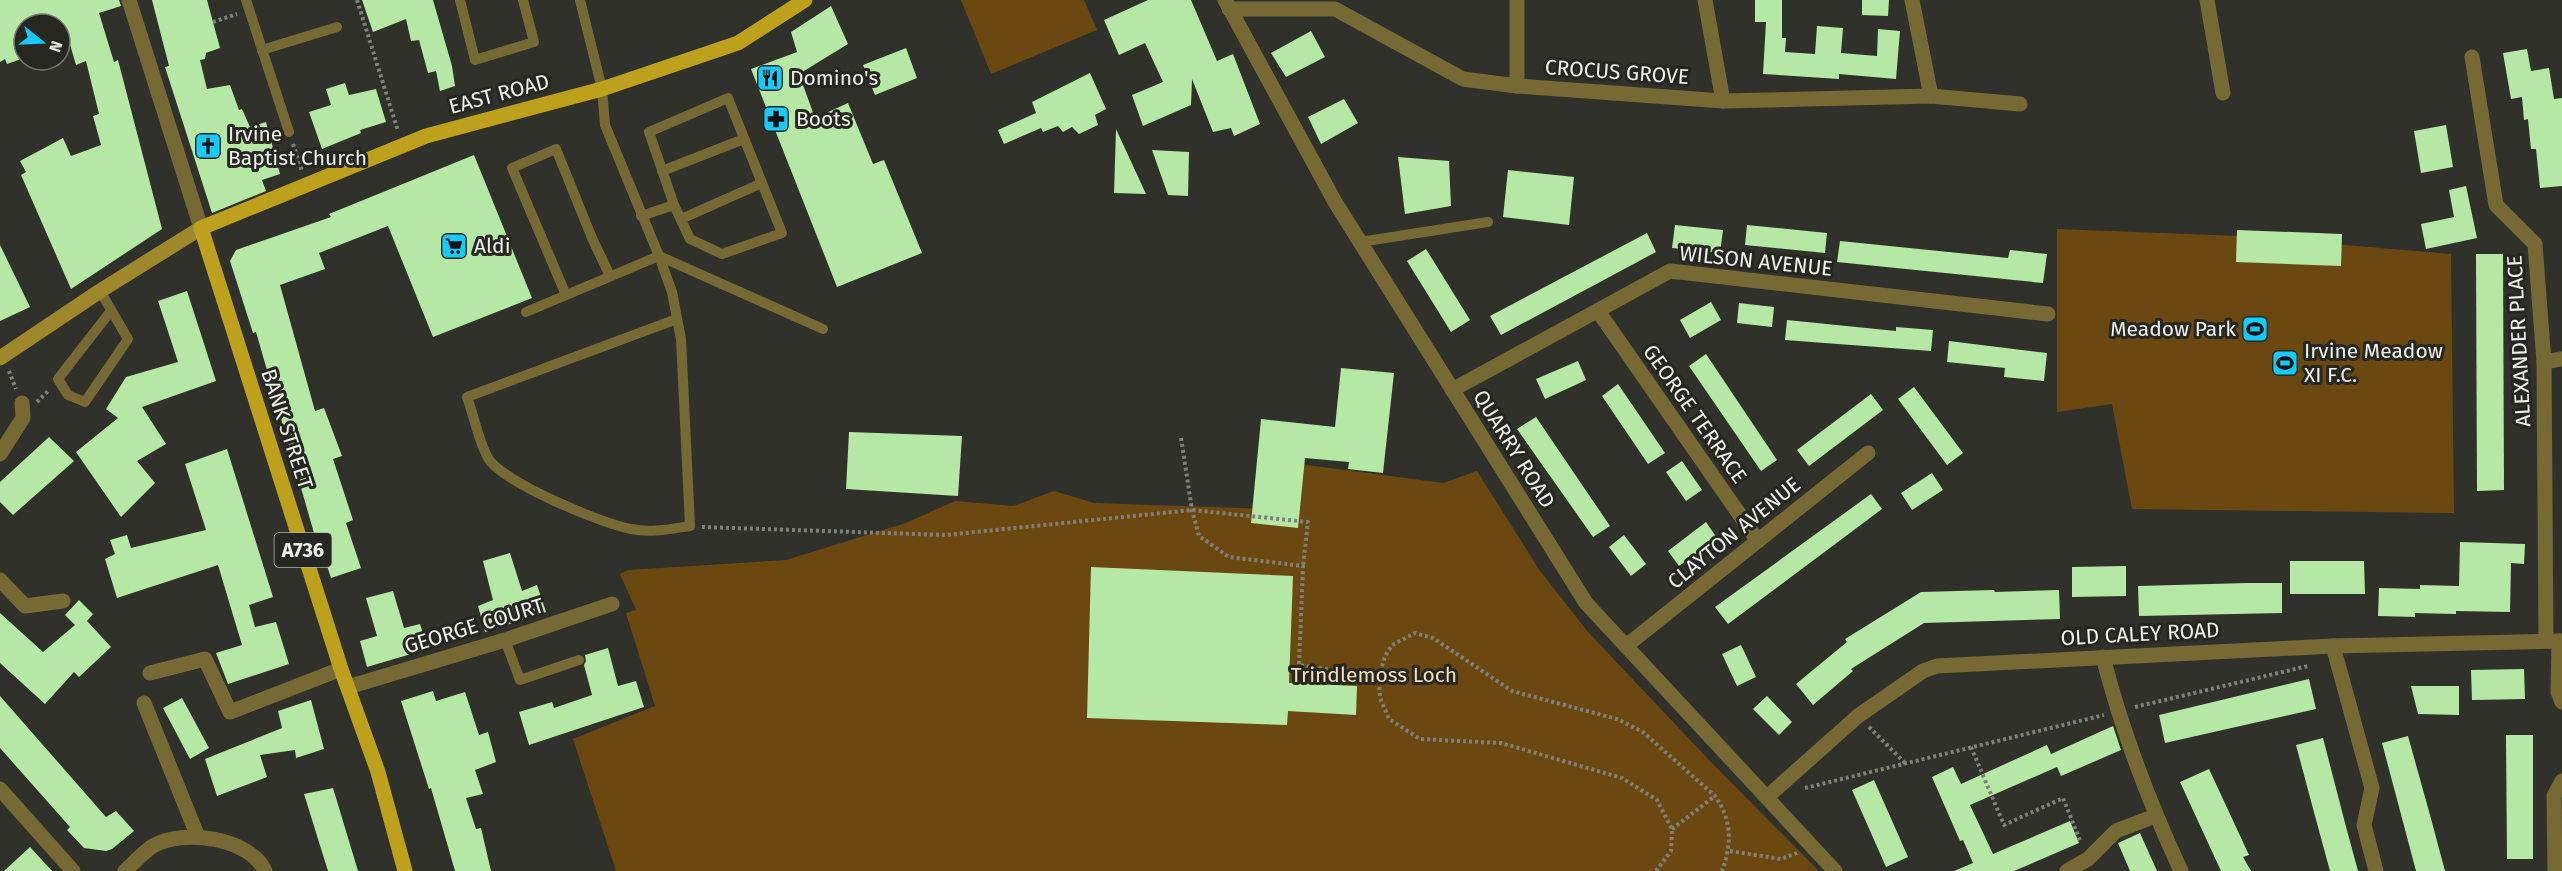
<svg xmlns="http://www.w3.org/2000/svg" width="2562" height="871" font-family="'Fira Sans',sans-serif">
	<style>
		.green { fill: #6c4811 }
		.building { fill: #b6e8a5 }
		.lines { fill: none; stroke-linecap: round; stroke-linejoin: round }
		.path { stroke: #7f807a; stroke-width: 4; stroke-dasharray: 3 3; stroke-linecap: butt }
		.service { stroke: #776934; stroke-width: 10 }
		.minor { stroke: #776934; stroke-width: 15 }
		.secondary { stroke: #9f882c; stroke-width: 15 }
		.primary { stroke: #bda01b; stroke-width: 15 }
		.labels { text-anchor: middle; dominant-baseline: central; stroke-width: 6; stroke-linejoin: round; paint-order: stroke }
		.shield { fill: #262721; stroke: #b2b3ae; stroke-width: 1.5 }
		.shield-label { font-size: 20px; font-weight: bold; fill: #eeefeb }
		.street-label { font-size: 21px; fill: #eeefeb; stroke: #262721 }
		.poi-label { font-size: 21px; fill: #eeefeb; stroke: #262721; text-anchor: start }
		.park-label { font-size: 21px; fill: #f9debc; stroke: #262721 }
	</style>
	<rect width="100%" height="100%" fill="#30312a"/>
	<g class="green">
		<polygon points="961,0 1084,0 1097,30 991,74"/>
		<polygon points="2057,229 2239,236 2451,254 2454,513 2132,509 2112,404 2057,412"/>
		<polygon points="1292,463 1443,483 1477,471 1540,571 1588,632 1710,761 1819,871 616,871 573,739 655,706 626,613 636,610 620,574 628,570 786,560 906,523 955,501 1013,506 1054,491 1094,503 1270,509"/>
	</g>
	<g class="building">
		<polygon points="0,0 119,0 121,6 99,13 114,62 118,60 162,229 71,289 21,175 26,172 20,161 63,138 71,156 101,145 93,116 99,114 86,61 76,65 64,24 24,24 24,58 7,64 5,59 0,62"/>
		<polygon points="152,0 207,0 220,48 206,53 205,59 200,60 207,89 230,85 239,110 242,109 250,127 266,122 280,174 262,180 266,191 212,213 165,67 169,66"/>
		<polygon points="362,0 433,0 452,66 455,86 440,91 436,71 428,73 419,40 411,41 406,19 373,32"/>
		<polygon points="1148,0 1191,0 1217,61 1233,54 1260,124 1234,136 1231,128 1213,132 1192,79 1191,105 1143,126 1132,95 1163,82 1145,43 1119,55 1104,20"/>
		<polygon points="1755,0 1782,0 1782,38 1786,38 1785,52 1815,54 1817,26 1843,28 1841,53 1877,56 1878,29 1900,31 1896,79 1839,74 1839,79 1763,74 1766,22 1755,22"/>
		<polygon points="1862,0 1889,0 1888,16 1862,15"/>
		<polygon points="831,6 848,44 799,74 815,118 848,103 873,164 884,160 922,253 837,287 751,69 797,52 791,32"/>
		<polygon points="1311,31 1325,57 1286,77 1271,53"/>
		<polygon points="906,48 917,78 875,95 863,65"/>
		<polygon points="2527,49 2531,71 2549,68 2554,99 2562,98 2562,186 2540,188 2536,149 2531,149 2528,119 2524,120 2522,97 2511,99 2503,53"/>
		<polygon points="1090,73 1106,109 1095,115 1098,125 1079,134 1072,127 1063,132 1058,126 1043,132 1041,128 1004,144 998,130 1036,113 1032,102"/>
		<polygon points="345,83 349,95 376,89 386,122 360,130 361,133 322,149 309,112 331,105 326,89"/>
		<polygon points="1344,99 1358,123 1321,144 1308,117"/>
		<polygon points="2446,125 2453,167 2421,173 2414,131"/>
		<polygon points="1116,129 1146,194 1114,193"/>
		<polygon points="1152,150 1189,152 1188,196 1168,195"/>
		<polygon points="474,155 532,298 433,337 388,226 319,253 325,269 280,285 315,411 324,408 342,456 333,459 353,520 346,523 361,568 331,578 316,532 314,533 256,332 253,333 230,261 236,250 331,217 329,214"/>
		<polygon points="1398,157 1449,161 1451,206 1405,214"/>
		<polygon points="1508,170 1574,177 1569,225 1503,217"/>
		<polygon points="2466,186 2477,238 2426,249 2421,224 2454,217 2449,190"/>
		<polygon points="1675,225 1723,230 1720,253 1672,248"/>
		<polygon points="1747,225 1827,233 1825,253 1745,245"/>
		<polygon points="2237,230 2342,234 2341,266 2236,262"/>
		<polygon points="1647,233 1656,252 1501,335 1490,316"/>
		<polygon points="1840,241 2008,258 2010,250 2047,254 2043,283 1837,262"/>
		<polygon points="0,245 30,307 0,321"/>
		<polygon points="1426,249 1470,320 1451,332 1407,261"/>
		<polygon points="2476,254 2503,254 2504,490 2477,491"/>
		<polygon points="187,291 216,381 142,407 166,444 137,461 155,483 121,517 76,452 118,418 106,409 126,377 178,362 158,301"/>
		<polygon points="1711,302 1721,320 1690,338 1680,320"/>
		<polygon points="1739,303 1774,307 1772,327 1737,323"/>
		<polygon points="1787,320 1896,331 1896,327 1933,330 1931,351 1785,340"/>
		<polygon points="1949,341 2047,353 2044,381 2004,377 2005,368 1947,362"/>
		<polygon points="1706,354 1777,460 1761,471 1689,366"/>
		<polygon points="1578,361 1586,380 1545,399 1536,379"/>
		<polygon points="1341,368 1394,373 1383,473 1348,469 1349,462 1305,458 1298,528 1251,523 1261,419 1335,427"/>
		<polygon points="1618,384 1665,453 1648,464 1602,396"/>
		<polygon points="1914,387 1963,453 1947,465 1898,399"/>
		<polygon points="1871,394 1883,410 1809,466 1797,450"/>
		<polygon points="1536,417 1610,526 1593,537 1517,429"/>
		<polygon points="849,432 962,436 958,496 846,489"/>
		<polygon points="49,437 74,461 13,515 0,502 0,482"/>
		<polygon points="227,449 273,597 249,605 255,627 276,622 289,664 228,684 216,653 242,645 218,565 117,598 105,559 115,554 110,540 127,535 131,548 206,530 185,464"/>
		<polygon points="1682,461 1702,490 1686,501 1666,472"/>
		<polygon points="1932,473 1943,490 1912,510 1901,493"/>
		<polygon points="1871,494 1882,509 1728,624 1715,607"/>
		<polygon points="1706,522 1717,538 1679,566 1668,551"/>
		<polygon points="1624,535 1646,564 1631,576 1609,547"/>
		<polygon points="2460,542 2525,544 2524,564 2511,563 2510,612 2456,611 2456,614 2415,613 2415,617 2378,616 2379,588 2420,589 2420,585 2459,586"/>
		<polygon points="510,553 522,591 537,585 546,612 485,632 478,606 493,600 483,561"/>
		<polygon points="2290,561 2364,561 2365,594 2290,594"/>
		<polygon points="2126,566 2126,596 2072,597 2072,567"/>
		<polygon points="1091,567 1293,576 1289,683 1357,686 1356,715 1288,711 1287,725 1087,718"/>
		<polygon points="2247,583 2282,583 2282,613 2139,616 2138,586"/>
		<polygon points="1994,590 1995,592 2059,590 2060,619 1924,623 1851,669 1853,671 1813,705 1796,684 1847,642 1845,639 1921,592"/>
		<polygon points="393,591 404,628 420,624 428,649 367,667 360,641 377,636 366,598"/>
		<polygon points="79,600 93,614 87,621 111,647 79,677 74,672 45,704 0,663 0,613 43,652 75,625 65,615"/>
		<polygon points="1741,645 1756,677 1737,686 1722,654"/>
		<polygon points="608,648 618,686 636,681 644,707 529,745 519,712 552,702 554,708 592,695 584,665 586,661 585,655"/>
		<polygon points="2524,669 2525,699 2472,700 2471,670"/>
		<polygon points="2309,679 2316,709 2165,743 2159,715"/>
		<polygon points="2411,686 2459,686 2459,715 2418,714"/>
		<polygon points="433,691 436,701 465,692 479,735 488,732 496,762 475,770 483,794 466,798 476,829 481,828 491,871 455,871 431,788 429,789 401,701"/>
		<polygon points="0,696 106,817 116,811 134,831 112,849 106,851 84,848 67,830 70,827 0,748"/>
		<polygon points="1767,696 1792,722 1779,735 1753,709"/>
		<polygon points="182,698 209,748 190,759 163,708"/>
		<polygon points="311,700 324,749 296,758 295,750 260,755 267,777 217,796 205,759 282,728 278,711"/>
		<polygon points="2113,726 2121,750 2061,776 2057,767 1970,805 1993,854 2070,821 2079,843 2014,871 1954,871 1973,863 1963,840 1960,841 1932,777 1953,767 1961,784 2047,745 2056,765 2051,754"/>
		<polygon points="2506,735 2533,735 2533,859 2507,859"/>
		<polygon points="2408,736 2430,815 2445,871 2416,871 2382,743"/>
		<polygon points="2323,738 2345,823 2358,871 2330,871 2315,816 2296,745"/>
		<polygon points="2209,769 2249,855 2243,857 2251,871 2221,871 2180,782"/>
		<polygon points="1874,780 1908,857 1886,867 1852,790"/>
		<polygon points="333,788 358,871 328,871 304,794"/>
		<polygon points="2140,833 2157,871 2130,871 2118,843"/>
		<polygon points="30,847 52,871 4,871"/>
	</g>
	<g class="lines">
		<g class="path">
			<polyline points="357,0 398,131"/>
			<polyline points="213,22 237,14"/>
			<polyline points="293,144 302,171"/>
			<polyline points="9,371 16,389"/>
			<polyline points="37,402 49,390"/>
			<polyline points="1181,438 1192,510 1199,536 1229,557 1303,566 1299,665 1379,677"/>
			<polyline points="702,527 946,535 1192,510 1308,522 1303,566"/>
			<polyline points="2135,707 2308,666"/>
			<polyline points="1869,727 1905,763"/>
			<polyline points="1971,747 2004,825 2063,798 2081,843"/>
			<polyline points="1805,788 2104,715"/>
			<polyline points="1672,829 1715,796"/>
			<polyline points="1730,851 1781,859 1797,853"/>
			<path d="M1656,871L1671,851L1672,829L1657,800L1622,778L1501,743L1420,739L1389,719L1380,698L1379,677L1385,656L1392,645L1415,633L1433,638L1512,691L1617,719L1643,732L1715,796C1732,820 1732,844 1722,871"/>
		</g>
		<g class="service">
			<polyline points="246,0 289,132"/>
			<polyline points="460,0 475,60 534,42 523,0"/>
			<polyline points="580,0 602,89 605,125 659,256 823,329"/>
			<polyline points="262,50 337,27"/>
			<polyline points="662,171 744,139"/>
			<polyline points="641,216 674,205 649,132 728,98 782,233 722,254 690,239 674,205"/>
			<polyline points="681,219 762,183"/>
			<polyline points="1360,242 1488,222"/>
			<polyline points="100,291 128,339 85,402 68,395 58,379 110,312"/>
			<polyline points="566,295 512,168 556,149 592,238 610,276"/>
			<path d="M526,312L659,256L672,292L681,339L690,526C670,529 651,533 631,529C602,524 502,482 488,458C478,440 474,416 467,397L677,319"/>
			<polyline points="505,640 520,680 579,660"/>
		</g>
		<g class="minor">
			<polyline points="129,0 201,228"/>
			<polyline points="1225,0 1335,202 1586,603 1835,871"/>
			<polyline points="1705,0 1723,101"/>
			<polyline points="1912,0 1931,96"/>
			<polyline points="2207,0 2223,93"/>
			<polyline points="1229,9 1335,9 1463,79 1517,86 1723,101 1931,96 2020,104"/>
			<polyline points="2472,57 2496,205 2535,244 2544,362 2546,640"/>
			<polyline points="1517,86 1517,0"/>
			<polyline points="1598,311 1758,541"/>
			<polyline points="2544,362 2562,359"/>
			<polyline points="1452,390 1670,271 2048,314"/>
			<polyline points="0,454 23,418 22,403"/>
			<polyline points="0,580 25,606 63,601"/>
			<polyline points="2559,641 2558,692 2562,702"/>
			<polyline points="1626,646 1868,453"/>
			<polyline points="2333,646 2372,788 2364,825 2376,871"/>
			<path d="M2103,657C2122,731 2149,802 2181,871"/>
			<polyline points="150,673 205,659 230,712 341,669"/>
			<polyline points="348,687 505,640 612,604"/>
			<polyline points="144,703 198,837"/>
			<polyline points="0,789 73,871"/>
			<polyline points="1767,797 1858,716 1923,671 1937,666 2333,646 2562,641"/>
			<path d="M125,871C134,863 143,852 153,846C183,828 250,838 265,871"/>
			<polyline points="2067,871 2088,859 2116,831 2155,816"/>
			<polyline points="2555,871 2554,796 2562,781"/>
		</g>
		<polyline class="secondary" points="0,358 100,291 201,228"/>
		<polyline class="primary" points="405,871 378,772 341,669 201,228 426,136 602,89 738,43 805,0"/>
	</g>
	<defs>
		<symbol id="restaurant-square" viewBox="-11 -11 22 22"><rect x="-9" y="-9" width="18" height="18" rx="4" fill="#16cafb" stroke="#262721"/><path d="M-5-6h1v4h1v-4h1v4h1v-4h1v5L-1.5 .5V6h-2V.5L-5-1ZM5-6V6H3V1.5H1.5Q1.5-4 5-6Z" fill="#111"/></symbol>
		<symbol id="pharmacy-square" viewBox="-11 -11 22 22"><rect x="-9" y="-9" width="18" height="18" rx="4" fill="#16cafb" stroke="#262721"/><path d="M-2-6h4v4h4v4h-4v4h-4v-4h-4v-4h4Z" fill="#111"/></symbol>
		<symbol id="church-square" viewBox="-11 -11 22 22"><rect x="-9" y="-9" width="18" height="18" rx="4" fill="#16cafb" stroke="#262721"/><path d="M-1.2-6h2.4v3.5h3.3v2.4h-3.3V6h-2.4V-.1h-3.3v-2.4h3.3Z" fill="#111"/></symbol>
		<symbol id="supermarket-square" viewBox="-11 -11 22 22"><rect x="-9" y="-9" width="18" height="18" rx="4" fill="#16cafb" stroke="#262721"/><path d="M-6-5.5h2.5l.6 2H6L4.5 2H-2.5L-4.4-4H-6ZM-1.5 3.2a1.3 1.3 0 1 0 .1 0ZM3 3.2a1.3 1.3 0 1 0 .1 0Z" fill="#111"/></symbol>
		<symbol id="stadium-square" viewBox="-11 -11 22 22"><rect x="-9" y="-9" width="18" height="18" rx="4" fill="#16cafb" stroke="#262721"/><path d="M0-5a6.5 5 0 1 0 0 10a6.5 5 0 1 0 0-10ZM-3.5-1.8h7v3.6h-7Z" fill="#111"/></symbol>
	</defs>
	<g fill-rule="evenodd">
		<use href="#restaurant-square" x="755" y="63" width="30" height="30"/>
		<use href="#pharmacy-square" x="761" y="104" width="30" height="30"/>
		<use href="#church-square" x="193" y="131" width="30" height="30"/>
		<use href="#supermarket-square" x="439" y="231" width="30" height="30"/>
		<use href="#stadium-square" x="2240" y="314" width="30" height="30"/>
		<use href="#stadium-square" x="2270" y="348" width="30" height="30"/>
	</g>
	<g class="labels">
		<rect class="shield" x="274.5" y="533" width="57" height="34" rx="4.5"/>
		<g class="shield-label">
			<text x="303" y="550">A736</text>
		</g>
		<g class="street-label">
			<text transform="translate(1617 72) rotate(4)">CROCUS GROVE</text>
			<text transform="translate(499 94) rotate(-15)">EAST ROAD</text>
			<text transform="translate(1756 261) rotate(6)">WILSON AVENUE</text>
			<text transform="translate(2519 341) rotate(-93)">ALEXANDER PLACE</text>
			<text transform="translate(1695 414) rotate(55)">GEORGE TERRACE</text>
			<text transform="translate(287 429) rotate(72)">BANK STREET</text>
			<text transform="translate(1514 449) rotate(58)">QUARRY ROAD</text>
			<text transform="translate(1734 533) rotate(-39)">CLAYTON AVENUE</text>
			<text transform="translate(474 626) rotate(-17)">GEORGE COURT</text>
			<text transform="translate(2140 634) rotate(-3)">OLD CALEY ROAD</text>
		</g>
		<g class="poi-label">
			<text x="790" y="78">Domino's</text>
			<text x="796" y="119">Boots</text>
			<text x="228" y="134">Irvine<tspan x="228" dy="24">Baptist Church</tspan></text>
			<text x="474" y="246">Aldi</text>
			<text x="2236" y="329" text-anchor="end">Meadow Park</text>
			<text x="2304" y="351">Irvine Meadow<tspan x="2304" dy="24">XI F.C.</tspan></text>
		</g>
		<g class="park-label">
			<text x="1374" y="675">Trindlemoss Loch</text>
		</g>
	</g>
	<g transform="translate(42 42) rotate(108)"><circle r="28" fill="#262721" stroke="#767772" stroke-width="1.5"/>
	<path d="M0-4.5L10 22L0 15L-10 22Z" fill="#16cafb"/>
	<text y="-9" font-size="16" font-weight="bold" text-anchor="middle" fill="#eeefeb">N</text>
	</g>
</svg>
